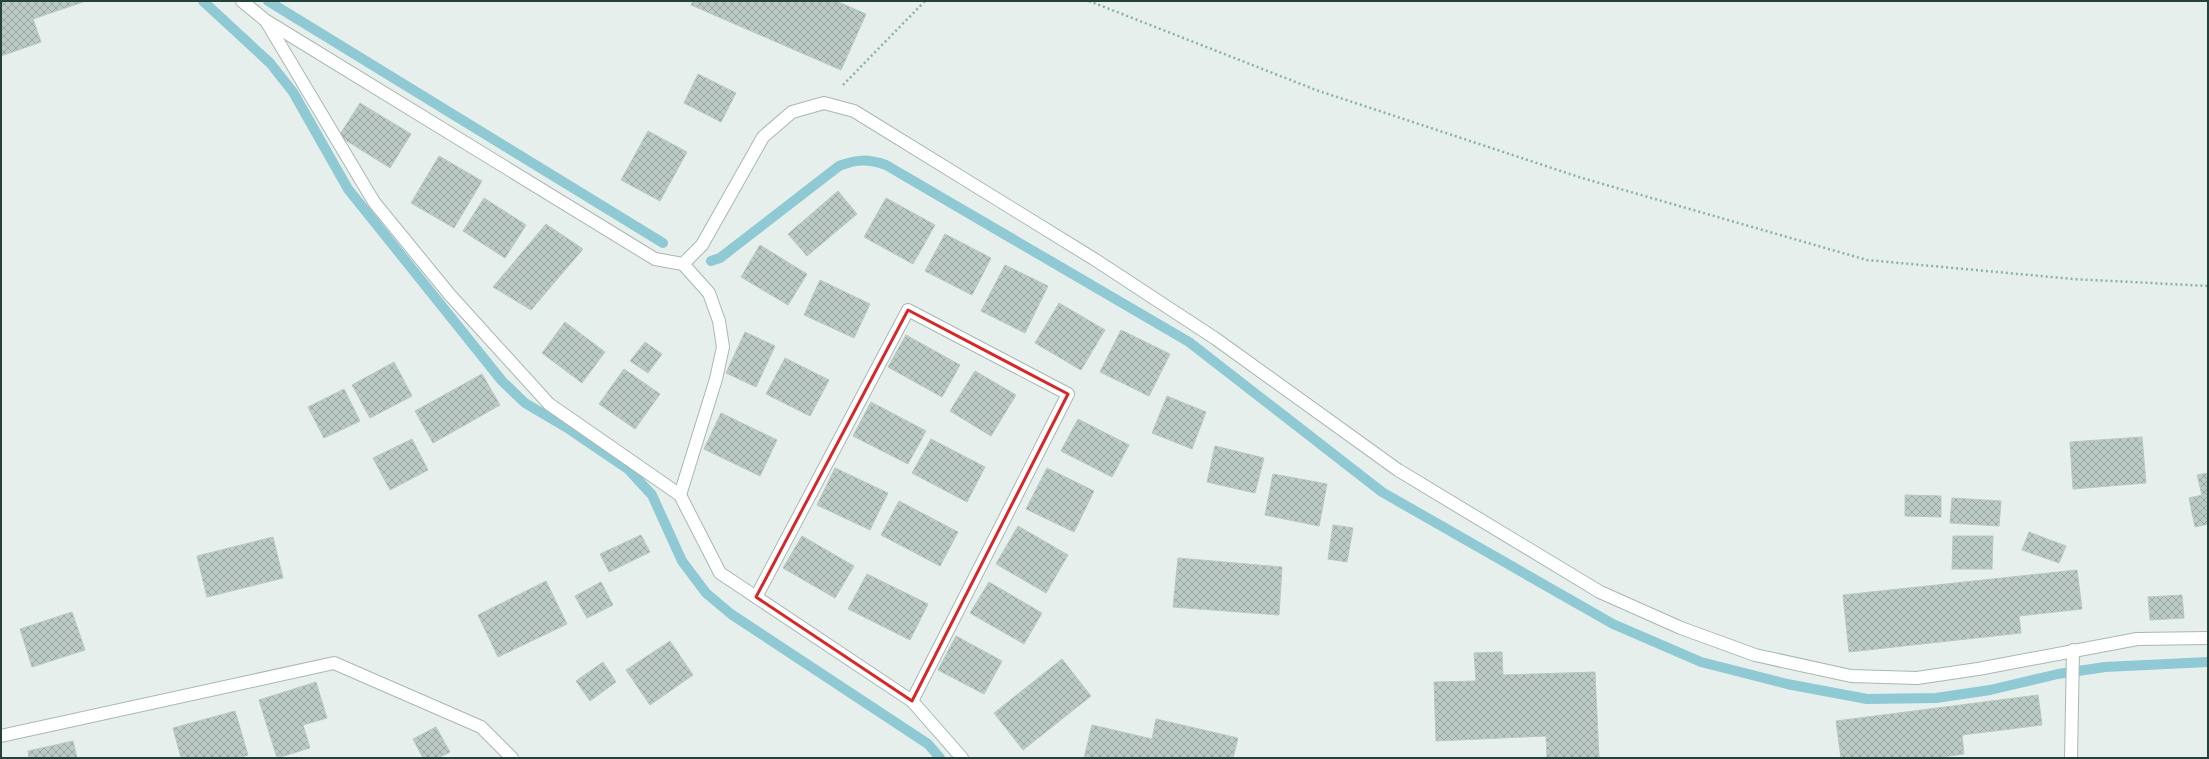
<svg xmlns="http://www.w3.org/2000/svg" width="2209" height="759" font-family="'Source Sans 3',sans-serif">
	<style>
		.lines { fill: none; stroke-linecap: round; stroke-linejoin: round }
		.stream { stroke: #8ec9d4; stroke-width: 10 }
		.building { fill: url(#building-cross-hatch); stroke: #b8c9c2 }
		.minor-casing { stroke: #a8b8b2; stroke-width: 14 }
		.path { stroke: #86b3a5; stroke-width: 2.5; stroke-dasharray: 2 3; stroke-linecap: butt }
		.minor { stroke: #fff; stroke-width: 12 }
		.marked { fill: none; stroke: #d62828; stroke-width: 3; stroke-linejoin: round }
	</style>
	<defs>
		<pattern id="building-cross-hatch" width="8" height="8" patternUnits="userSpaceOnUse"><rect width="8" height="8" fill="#bbcac4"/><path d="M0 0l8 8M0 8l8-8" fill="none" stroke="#98a6a0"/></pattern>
	</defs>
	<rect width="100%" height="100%" fill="#e6efeb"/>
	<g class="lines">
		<g class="stream">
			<polyline points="203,1 270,63 293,92 348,189 502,381 525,403 569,429 628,469 652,495 682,561 706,593 731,614 928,744 940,758"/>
			<polyline points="268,1 663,243"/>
			<path d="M711,261L720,258L839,166C857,159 868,159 886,165L1189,342L1382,492L1613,624L1701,662L1787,684L1867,699L1936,698L1990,690L2058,674L2105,667L2208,662"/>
		</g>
	</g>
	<g class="building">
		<polygon points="1,1 86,1 33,19 41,42 1,56"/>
		<polygon points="693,1 836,1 866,14 841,70 691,5"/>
		<polygon points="698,74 736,93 721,122 684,103"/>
		<polygon points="360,103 411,134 390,168 339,136"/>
		<polygon points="648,131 687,152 660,201 621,180"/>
		<polygon points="439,156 482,181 454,228 411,203"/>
		<polygon points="838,191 857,214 807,256 788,234"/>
		<polygon points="484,198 526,225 505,258 463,231"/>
		<polygon points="886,198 935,225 913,264 864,237"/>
		<polygon points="546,224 583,249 531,310 493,287"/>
		<polygon points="945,234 991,258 972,295 925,271"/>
		<polygon points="760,245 807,274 788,305 741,277"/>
		<polygon points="1005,265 1048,286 1025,333 981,311"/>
		<polygon points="820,280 870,304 854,338 804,315"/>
		<polygon points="1059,303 1105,330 1081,370 1035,343"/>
		<polygon points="565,322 605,352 582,383 542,353"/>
		<polygon points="1121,330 1170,354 1149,396 1100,372"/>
		<polygon points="745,332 775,346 756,387 726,373"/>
		<polygon points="906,335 960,365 942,397 888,367"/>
		<polygon points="645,342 662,354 648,373 630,361"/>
		<polygon points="785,358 829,380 810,416 766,394"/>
		<polygon points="394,362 412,396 370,418 352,385"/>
		<polygon points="624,369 660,394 635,429 599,404"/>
		<polygon points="975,371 1016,395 991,436 950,411"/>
		<polygon points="482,374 500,405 433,443 415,411"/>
		<polygon points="344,389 360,421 324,438 308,407"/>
		<polygon points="1167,396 1206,412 1192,449 1152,433"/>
		<polygon points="871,402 926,431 908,464 853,436"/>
		<polygon points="721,413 777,440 760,476 704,449"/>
		<polygon points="1078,419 1129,445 1112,477 1061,451"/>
		<polygon points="2142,437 2146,483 2073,489 2070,442"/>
		<polygon points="412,439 428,470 390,490 373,458"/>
		<polygon points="931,439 985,467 967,502 912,473"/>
		<polygon points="1215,446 1264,458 1255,493 1207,482"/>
		<polygon points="835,468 888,493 870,530 817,505"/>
		<polygon points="1047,468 1094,491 1074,532 1026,509"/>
		<polygon points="2208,473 2208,524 2195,527 2189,498 2202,495 2197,475"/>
		<polygon points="1273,474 1327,484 1319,526 1265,515"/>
		<polygon points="1905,495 1941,496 1941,517 1905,516"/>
		<polygon points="1952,498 2001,501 1999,526 1950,523"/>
		<polygon points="899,501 958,532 940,566 881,535"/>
		<polygon points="1333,525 1353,528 1347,562 1328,559"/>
		<polygon points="1018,526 1068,555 1046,593 996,564"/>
		<polygon points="2029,532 2066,546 2059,563 2022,550"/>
		<polygon points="641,535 650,552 609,572 600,554"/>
		<polygon points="802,536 854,566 835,598 783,568"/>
		<polygon points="1953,536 1993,536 1992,569 1952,569"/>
		<polygon points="273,537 283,578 207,597 197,556"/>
		<polygon points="1178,558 1282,567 1279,615 1173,607"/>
		<polygon points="2077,570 2082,609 2019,616 2021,633 1849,652 1843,595"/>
		<polygon points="867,574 928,604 910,640 848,609"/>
		<polygon points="546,581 567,624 498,657 478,615"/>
		<polygon points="601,582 613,605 587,618 575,596"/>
		<polygon points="989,582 1042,613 1024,644 970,613"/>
		<polygon points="2182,595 2184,618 2150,620 2148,597"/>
		<polygon points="72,612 85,650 32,667 20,629"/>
		<polygon points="956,636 1002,661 984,694 938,670"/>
		<polygon points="670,641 693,675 650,705 626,670"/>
		<polygon points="1502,652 1503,675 1595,672 1599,758 1547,758 1546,736 1436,741 1434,682 1476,681 1474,653"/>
		<polygon points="1062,659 1091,696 1023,750 994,713"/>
		<polygon points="603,662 616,682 590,701 576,681"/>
		<polygon points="316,682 327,718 303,725 310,748 277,758 259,700"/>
		<polygon points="2038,695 2042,725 1962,735 1964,754 1935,758 1841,758 1836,721"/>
		<polygon points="235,711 248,755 238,758 181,758 173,728"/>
		<polygon points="1156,719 1238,738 1233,758 1084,758 1092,725 1152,739"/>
		<polygon points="436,727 450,752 438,758 423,758 413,739"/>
		<polygon points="73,741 77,758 29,758 28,751"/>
	</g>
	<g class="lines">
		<defs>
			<g id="minor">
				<polyline points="242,1 265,20 655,259 683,264 702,245 763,137 792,112 824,103 854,111 1094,259 1216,339 1398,470 1600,592 1681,628 1755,655 1851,676 1917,678 1978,669 2137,639 2208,638"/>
				<polyline points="266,21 374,202 450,295 549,404 680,495 720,573 912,701 962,758"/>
				<polyline points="680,495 716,379 723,347 719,321 709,293 683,264"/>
				<polyline points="756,597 908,310 1068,394 912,701"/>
				<polyline points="1,736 334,663 481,727 512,758"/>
				<polyline points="2071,758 2073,650"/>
			</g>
		</defs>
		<use href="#minor" class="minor-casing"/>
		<g class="path">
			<polyline points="1089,1 1316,90 1582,178 1867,260 2073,279 2208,286"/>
			<polyline points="843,85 925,1"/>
		</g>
		<use href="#minor" class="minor"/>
	</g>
	<path class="marked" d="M908,310L1068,394L912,701L756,597Z"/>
	<rect width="2209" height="759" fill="none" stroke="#24423a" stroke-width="4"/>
</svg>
